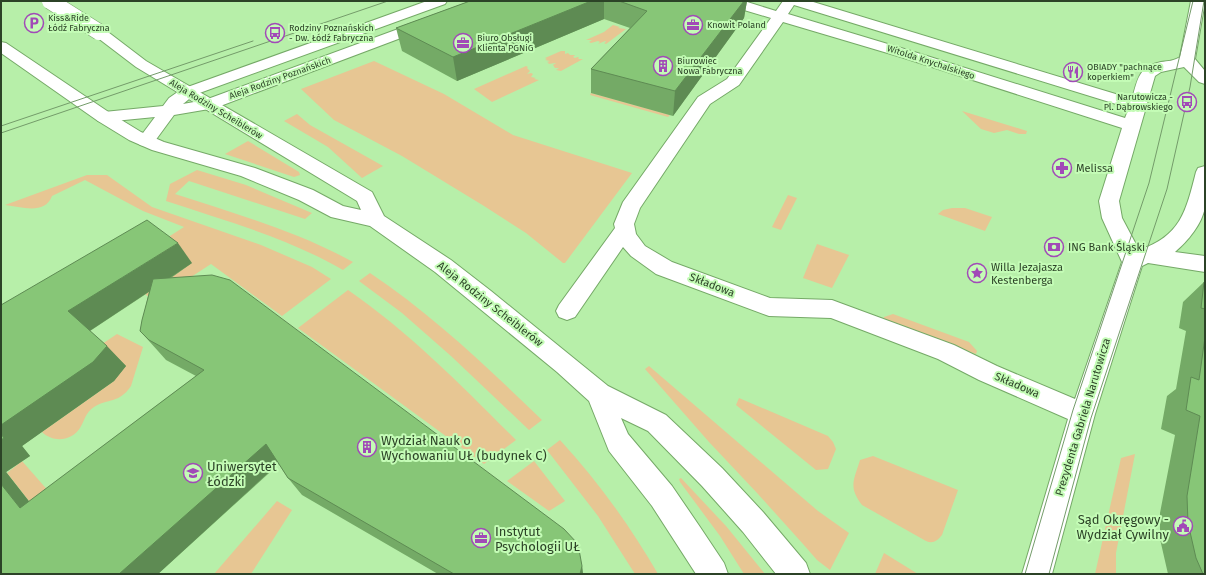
<svg xmlns="http://www.w3.org/2000/svg" width="1206" height="575" font-family="'Fira Sans',sans-serif">
	<style>
		.green { fill: #e7c693 }
		.lines { fill: none; stroke-linecap: round; stroke-linejoin: round }
		.minor-casing { stroke: #75a967; stroke-width: 2 }
		.major-casing { stroke: #75a967; stroke-width: 2 }
		.minor { fill: #fff; fill-rule: evenodd }
		.major { fill: #fff; fill-rule: evenodd }
		.tram { stroke: #749c6a; stroke-width: 1 }
		.major-bridge-casing { stroke: #75a967; stroke-width: 17; stroke-linecap: butt }
		.major-bridge { stroke: #fff; stroke-width: 16 }
		.wall { fill: #74aa66; fill-rule: evenodd }
		.shaded-wall { fill: #5e8b53 }
		.building { fill: #87c677; stroke: #5e8b53 }
		.labels { text-anchor: middle; dominant-baseline: central; stroke-width: 4; stroke-linejoin: round; paint-order: stroke }
		.far-poi-label { font-size: 9px; fill: #2c4327; stroke: #c4fcb6; text-anchor: start }
		.far-street-label { font-size: 9px; fill: #2c4327; stroke: #c4fcb6 }
		.poi-label { font-size: 11px; fill: #2c4327; stroke: #c4fcb6; text-anchor: start }
		.street-label { font-size: 11px; fill: #2c4327; stroke: #c4fcb6 }
		.near-poi-label { font-size: 13px; fill: #2c4327; stroke: #c4fcb6; text-anchor: start }
	</style>
	<rect width="100%" height="100%" fill="#b7efa9"/>
	<g class="green">
		<polygon points="613,25 620,27 618,28 626,29 606,44 604,43 606,42 605,41 598,44 600,42 598,41 591,43 589,42 592,40 586,40 604,32"/>
		<polygon points="561,51 565,51 565,54 568,53 570,55 575,55 573,57 575,58 578,57 579,58 578,59 583,59 561,71 556,70 559,68 555,68 553,65 556,63 548,64 549,63 547,62 550,61 545,60 547,59 545,58"/>
		<polygon points="374,61 444,94 513,135 632,173 565,263 563,263 526,233 484,206 402,156 334,120 301,89"/>
		<polygon points="526,66 528,67 527,68 530,71 527,74 531,73 533,74 531,77 536,78 534,79 539,80 492,102 474,89"/>
		<polygon points="591,93 670,115 668,117 590,95"/>
		<polygon points="962,111 1027,131 1026,134 1019,134 1007,130 994,133 981,129"/>
		<polygon points="297,114 310,125 383,166 362,178 328,147 284,121"/>
		<polygon points="248,141 299,172 300,175 294,177 225,154"/>
		<path d="M197,170L246,185L312,213L305,219L189,181L175,194C236,214 297,231 353,262L343,270C288,238 226,221 166,201L170,184Z"/>
		<path d="M87,175H107L152,207L261,245L312,267L331,279L282,316L211,264L154,301L145,294L162,241L184,227L143,211L85,180L52,196C45,215 22,207 5,205Z"/>
		<polygon points="788,195 797,198 781,230 772,227"/>
		<polygon points="952,208 965,208 992,217 985,231 938,214 943,210"/>
		<polygon points="817,244 849,255 832,288 803,278"/>
		<path d="M370,273C433,315 488,368 542,420L529,430L451,356L402,313L359,281Z"/>
		<path d="M348,290C409,332 463,387 516,440L484,464L298,328Z"/>
		<polygon points="893,314 969,342 977,351 976,354 883,319 884,317"/>
		<path d="M117,334L143,347L131,386C119,404 108,398 94,407C85,413 85,420 80,428C72,441 53,443 42,432L114,381L102,344Z"/>
		<polygon points="649,366 818,511 849,533 830,570 817,560 803,544 758,494 709,442 645,369"/>
		<polygon points="739,398 828,436 833,442 836,449 828,469 816,470 736,405"/>
		<path d="M560,440C598,481 630,526 658,574H635L598,516L547,450Z"/>
		<polygon points="1135,454 1116,553 1116,574 1095,574 1121,458"/>
		<path d="M873,456L958,490L942,535C937,541 933,544 926,541L862,505C848,487 854,480 860,460Z"/>
		<polygon points="22,461 65,510 47,524 7,473"/>
		<polygon points="534,461 565,501 549,511 507,481"/>
		<polygon points="681,478 726,526 765,574 744,574 720,536 680,482 679,479"/>
		<polygon points="277,501 292,510 251,574 214,574"/>
		<polygon points="884,553 918,574 875,574"/>
	</g>
	<g class="lines">
		<defs>
			<g id="minor">
				<polygon points="427,1 447,1 445,4 194,95 183,104 205,100 420,21 425,20 430,21 432,24 430,27 215,108 174,115 152,145 146,146 140,145 137,141 155,117 104,122 98,121 96,117 98,113 104,112 163,106 169,98 182,89"/>
				<path d="M722,1H744L776,11L783,1H810L1132,99C1138,79 1138,67 1161,62C1168,61 1174,61 1180,57L1191,1H1205L1195,59L1205,71V84L1199,82L1184,67L1161,72L1155,76L1119,201L1122,218L1139,250C1181,236 1186,211 1196,172L1198,168L1205,166C1205,179 1206,195 1205,207C1202,224 1188,241 1175,252L1205,256V272L1148,263L1142,266L1095,414L1052,574H1022L1068,419L979,380L938,359L831,318L769,316L656,274L631,256L623,247L575,317L567,320L559,317L556,311L559,305L615,228L614,224L623,202L698,97L727,79L771,18L724,4ZM794,5L1129,108L1125,118L911,51L788,14ZM783,22L901,57L1122,128L1099,201L1102,218L1122,262L1075,399L997,366L954,345L840,303L832,300L770,298L672,262L645,246L636,234L634,224L640,208L710,104L739,85Z"/>
			</g>
			<polygon id="major" points="99,28 104,29 146,61 372,192 384,216 451,260 491,291 608,386 666,415 722,468 763,512 806,563 810,574 776,574 743,532 702,486 648,431 621,418 628,434 672,486 700,527 724,563 728,574 696,574 652,506 609,451 589,401 557,372 435,272 370,226 331,217 299,200 241,176 152,150 129,140 98,121 1,53 1,42 6,43 110,113 141,132 164,142 255,168 313,190 343,206 361,210 357,201 136,67 94,35 92,32 94,29"/>
		</defs>
		<use href="#minor" class="minor-casing"/>
		<use href="#major" class="major-casing"/>
		<use href="#minor" class="minor"/>
		<use href="#major" class="major"/>
		<g class="tram">
			<polyline points="1,126 253,41"/>
			<polyline points="1,133 388,1"/>
			<polyline points="1025,574 1073,410 1149,183 1193,1"/>
			<polyline points="1049,574 1091,418 1167,189 1190,87 1204,1"/>
		</g>
		<defs>
			<polyline id="major-bridge" points="50,1 99,32"/>
		</defs>
		<use href="#major-bridge" class="major-bridge-casing"/>
		<use href="#major-bridge" class="major-bridge"/>
	</g>
	<g class="wall">
		<polygon points="470,1 747,1 744,18 673,116 591,93 591,69 630,28 604,19 457,81 402,51 396,28"/>
		<path d="M192,263L171,278L582,566L583,574H438L302,495L288,478L279,464L158,574H1V305ZM149,292L140,331L158,351L166,360L196,376L29,502L6,472L30,456L22,446L114,381L126,366L90,331Z"/>
		<polygon points="1204,282 1205,282 1205,574 1168,574 1160,539 1160,513 1175,435 1161,429 1167,396 1176,389 1186,331 1179,328 1183,302"/>
	</g>
	<g class="shaded-wall">
		<polygon points="591,1 604,1 604,19 457,81 453,57"/>
		<polygon points="744,1 747,1 744,18 673,116 675,91"/>
		<polygon points="178,243 192,263 88,332 68,311"/>
		<polygon points="107,346 126,366 114,381 22,446 30,456 6,472 47,524 20,508 1,484 1,425"/>
		<polygon points="266,444 280,462 158,574 119,574"/>
		<polygon points="582,566 583,574 580,574"/>
	</g>
	<g class="building">
		<polygon points="470,1 591,1 453,57 396,28"/>
		<polygon points="619,1 744,1 675,91 591,69 647,11"/>
		<polygon points="147,220 178,243 68,311 107,346 93,362 1,425 1,305"/>
		<polygon points="212,275 230,280 564,529 578,544 582,566 580,574 454,574 288,478 266,444 119,574 1,574 1,484 20,508 204,370 149,340 140,331 142,320 153,279"/>
		<polygon points="1204,282 1205,282 1205,309 1201,308"/>
		<polygon points="1205,337 1205,574 1203,574 1196,558 1188,523 1187,496 1200,416 1186,410 1191,377 1199,380"/>
		<polygon points="1,434 4,438 1,440"/>
	</g>
	<defs>
		<symbol id="parking-ring" viewBox="-11 -11 22 22"><circle r="9.5" fill="#c4fcb6" stroke="#a14ab7" stroke-width="1.5"/><path d="M-3.5-5.5H1a3.5 3.5 0 0 1 0 7H-1V5.5H-3.5ZM-1-3.4V-.6H.8a1.4 1.4 0 0 0 0-2.8Z" fill="#a14ab7"/></symbol>
		<symbol id="office-ring" viewBox="-11 -11 22 22"><circle r="9.5" fill="#c4fcb6" stroke="#a14ab7" stroke-width="1.5"/><path d="M-6-3h4V-5.5h4V-3h4V5H-6ZM-1-4.5V-3h2v-1.5ZM-6 0V1H6V0Z" fill="#a14ab7"/></symbol>
		<symbol id="bus-ring" viewBox="-11 -11 22 22"><circle r="9.5" fill="#c4fcb6" stroke="#a14ab7" stroke-width="1.5"/><path d="M-5-6H5V4H4V6H2V4H-2V6H-4V4H-5ZM-3.5-4V0h7V-4ZM-3.5 1.2v1.5H-2V1.2ZM2 1.2v1.5H3.5V1.2Z" fill="#a14ab7"/></symbol>
		<symbol id="building-ring" viewBox="-11 -11 22 22"><circle r="9.5" fill="#c4fcb6" stroke="#a14ab7" stroke-width="1.5"/><path d="M-4-6H4V6H1V3H-1V6H-4ZM-2.5-4.3h1.7v1.8h-1.7ZM.8-4.3h1.7v1.8H.8ZM-2.5-1h1.7V.8h-1.7ZM.8-1h1.7V.8H.8Z" fill="#a14ab7"/></symbol>
		<symbol id="restaurant-ring" viewBox="-11 -11 22 22"><circle r="9.5" fill="#c4fcb6" stroke="#a14ab7" stroke-width="1.5"/><path d="M-5-6h1v4h1v-4h1v4h1v-4h1v5L-1.5 .5V6h-2V.5L-5-1ZM5-6V6H3V1.5H1.5Q1.5-4 5-6Z" fill="#a14ab7"/></symbol>
		<symbol id="pharmacy-ring" viewBox="-11 -11 22 22"><circle r="9.5" fill="#c4fcb6" stroke="#a14ab7" stroke-width="1.5"/><path d="M-2-6h4v4h4v4h-4v4h-4v-4h-4v-4h4Z" fill="#a14ab7"/></symbol>
		<symbol id="bank-ring" viewBox="-11 -11 22 22"><circle r="9.5" fill="#c4fcb6" stroke="#a14ab7" stroke-width="1.5"/><path d="M-6-4H6V4H-6ZM0-2.3a2.3 2.3 0 1 0 0 4.6a2.3 2.3 0 1 0 0-4.6Z" fill="#a14ab7"/></symbol>
		<symbol id="sight-ring" viewBox="-11 -11 22 22"><circle r="9.5" fill="#c4fcb6" stroke="#a14ab7" stroke-width="1.5"/><path d="M0-6L1.8-2.2L6-1.7L2.9 1.2L3.7 5.4L0 3.3L-3.7 5.4L-2.9 1.2L-6-1.7L-1.8-2.2Z" fill="#a14ab7"/></symbol>
		<symbol id="university-ring" viewBox="-11 -11 22 22"><circle r="9.5" fill="#c4fcb6" stroke="#a14ab7" stroke-width="1.5"/><path d="M0-5L7-2L0 1L-7-2ZM-4 1L0 2.5L4 1V4Q0 6-4 4Z" fill="#a14ab7"/></symbol>
		<symbol id="civic-ring" viewBox="-11 -11 22 22"><circle r="9.5" fill="#c4fcb6" stroke="#a14ab7" stroke-width="1.5"/><path d="M-.6-6.5H3V-4.5H.6V-3L4-1V1h2V6H-6V1h2V-1L-.6-3ZM-1.2 2.5V6h2.4V2.5Z" fill="#a14ab7"/></symbol>
	</defs>
	<g fill-rule="evenodd">
		<use href="#parking-ring" x="23" y="12" width="22" height="22"/>
		<use href="#office-ring" x="682" y="14" width="22" height="22"/>
		<use href="#bus-ring" x="264" y="22" width="22" height="22"/>
		<use href="#office-ring" x="452" y="32" width="22" height="22"/>
		<use href="#building-ring" x="652" y="55" width="22" height="22"/>
		<use href="#restaurant-ring" x="1062" y="61" width="22" height="22"/>
		<use href="#bus-ring" x="1176" y="91" width="22" height="22"/>
		<use href="#pharmacy-ring" x="1051" y="157" width="22" height="22"/>
		<use href="#bank-ring" x="1043" y="236" width="22" height="22"/>
		<use href="#sight-ring" x="966" y="262" width="22" height="22"/>
		<use href="#building-ring" x="356" y="436" width="22" height="22"/>
		<use href="#university-ring" x="182" y="462" width="22" height="22"/>
		<use href="#civic-ring" x="1172" y="515" width="22" height="22"/>
		<use href="#office-ring" x="470" y="527" width="22" height="22"/>
	</g>
	<g class="labels">
		<g class="far-poi-label">
			<text x="48" y="18">Kiss&amp;Ride<tspan x="48" dy="10">Łódź Fabryczna</tspan></text>
			<text x="707" y="25">Knowit Poland</text>
			<text x="289" y="28">Rodziny Poznańskich<tspan x="289" dy="10">- Dw. Łódź Fabryczna</tspan></text>
			<text x="477" y="38">Biuro Obsługi<tspan x="477" dy="10">Klienta PGNiG</tspan></text>
			<text x="677" y="61">Biurowiec<tspan x="677" dy="10">Nowa Fabryczna</tspan></text>
			<text x="1087" y="67">OBIADY "pachnące<tspan x="1087" dy="10">koperkiem"</tspan></text>
			<text x="1173" y="97" text-anchor="end">Narutowicza -<tspan x="1173" dy="10">Pl. Dąbrowskiego</tspan></text>
		</g>
		<g class="far-street-label">
			<text transform="translate(931 62) rotate(18)">Witolda Knychalskiego</text>
			<text transform="translate(280 78) rotate(-20)">Aleja Rodziny Poznańskich</text>
			<text transform="translate(216 109) rotate(31)">Aleja Rodziny Scheiblerów</text>
		</g>
		<g class="poi-label">
			<text x="1076" y="168">Melissa</text>
			<text x="1068" y="247">ING Bank Śląski</text>
			<text x="991" y="267">Willa Jezajasza<tspan x="991" dy="13">Kestenberga</tspan></text>
		</g>
		<g class="street-label">
			<text transform="translate(712 285) rotate(21)">Składowa</text>
			<text transform="translate(490 304) rotate(38)">Aleja Rodziny Scheiblerów</text>
			<text transform="translate(1017 385) rotate(23)">Składowa</text>
			<text transform="translate(1083 417) rotate(-73)">Prezydenta Gabriela Narutowicza</text>
		</g>
		<g class="near-poi-label">
			<text x="381" y="440">Wydział Nauk o<tspan x="381" dy="15">Wychowaniu UŁ (budynek C)</tspan></text>
			<text x="207" y="466">Uniwersytet<tspan x="207" dy="15">Łódzki</tspan></text>
			<text x="1169" y="519" text-anchor="end">Sąd Okręgowy -<tspan x="1169" dy="15">Wydział Cywilny</tspan></text>
			<text x="495" y="531">Instytut<tspan x="495" dy="15">Psychologii UŁ</tspan></text>
		</g>
	</g>
	<rect width="1206" height="575" fill="none" stroke="#2c4327" stroke-width="4"/>
</svg>
